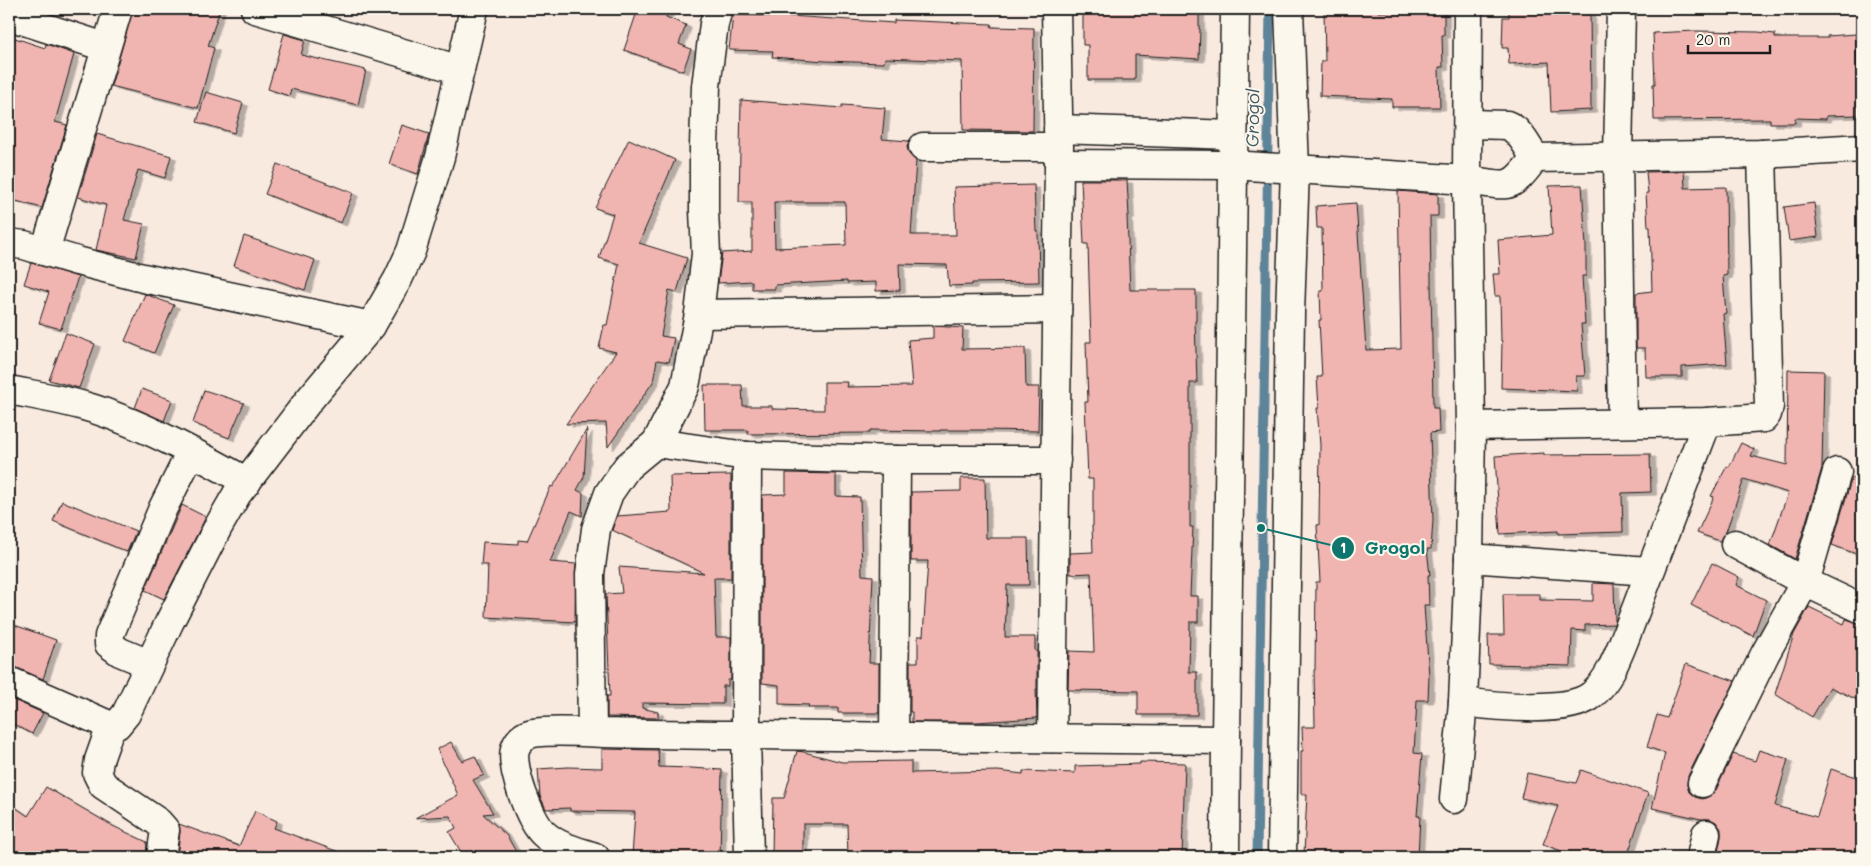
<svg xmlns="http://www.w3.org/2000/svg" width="1871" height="866" font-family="Mali,sans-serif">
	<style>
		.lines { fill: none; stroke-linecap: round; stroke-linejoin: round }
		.stream { stroke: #5d8498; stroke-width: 9 }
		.building { fill: #f1b5b1; stroke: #1c1c1c; fill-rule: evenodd; filter: url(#shadow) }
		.minor-casing { stroke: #1c1c1c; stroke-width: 31 }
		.minor { stroke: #fbf7ec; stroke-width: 28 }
		.labels { text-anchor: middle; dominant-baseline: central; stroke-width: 4; stroke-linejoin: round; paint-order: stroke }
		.water-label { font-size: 18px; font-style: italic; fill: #425964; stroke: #fbf7ec }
		.leader { fill: none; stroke: #0f766e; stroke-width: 2 }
		.callout-dot { fill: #0f766e; stroke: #fbf7ec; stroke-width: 2 }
		.mark-label { font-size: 15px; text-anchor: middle; font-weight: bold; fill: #fff }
		.callout-label { font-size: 18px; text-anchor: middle; font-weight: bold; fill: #0f766e; stroke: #fbf7ec; stroke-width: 4; stroke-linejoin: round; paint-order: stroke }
	</style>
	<defs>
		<filter id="shadow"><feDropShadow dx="5.5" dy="3" stdDeviation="0" flood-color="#0004"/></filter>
	</defs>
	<rect width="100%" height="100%" fill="#f9eae0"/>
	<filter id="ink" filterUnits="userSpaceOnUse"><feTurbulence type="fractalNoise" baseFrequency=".02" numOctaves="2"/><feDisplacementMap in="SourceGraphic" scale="10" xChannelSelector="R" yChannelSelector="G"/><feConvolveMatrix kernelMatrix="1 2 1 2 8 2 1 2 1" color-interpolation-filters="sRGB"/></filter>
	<g filter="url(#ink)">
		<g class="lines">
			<polyline class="stream" points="1257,857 1270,9"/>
		</g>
		<g class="building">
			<polygon points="133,9 220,9 208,46 214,48 198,108 111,86"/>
			<polygon points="638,9 669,9 666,17 686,25 679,44 691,49 683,71 624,50"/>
			<polygon points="1083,9 1199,9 1199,29 1200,29 1199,59 1135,55 1135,80 1088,80 1088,45 1083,45"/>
			<polygon points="1324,9 1378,9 1378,12 1444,11 1444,35 1442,35 1443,67 1439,67 1440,107 1392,107 1392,99 1320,96 1321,61 1325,61"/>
			<polygon points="1509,9 1590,9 1591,110 1551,112 1549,62 1509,64 1508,48 1502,48 1503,17 1509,17"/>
			<polygon points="733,15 775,16 775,15 894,23 894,20 964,23 992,24 991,27 1034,28 1033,131 963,130 962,61 885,58 884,63 825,61 772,57 773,51 729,50"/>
			<polygon points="1696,31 1758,32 1775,34 1775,38 1828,38 1827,36 1856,34 1858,115 1826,116 1826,119 1795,118 1795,123 1770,123 1770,119 1654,120 1653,84 1655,84 1653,33"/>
			<polygon points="284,34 305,40 301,55 366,70 358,105 291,89 289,96 268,89"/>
			<polygon points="9,36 45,48 46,44 74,54 55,122 67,125 42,208 9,199"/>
			<polygon points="206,92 243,103 234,133 197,122"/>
			<path d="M741,100L842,108V105L885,108L882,139L909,141L907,147L909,154L916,161L911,235H956L954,187L1034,185L1036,231H1038L1039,282L972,283V285L949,286L947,265L899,264L900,290L876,291V282L847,283V281L775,285V289H752V281L718,283L722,253L752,251V202H739ZM774,202H845L846,245L775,248Z"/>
			<polygon points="402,125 429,134 418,174 389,164"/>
			<polygon points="97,134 171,156 165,178 138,170 124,220 144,224 136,258 96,250 106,205 78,197"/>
			<polygon points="629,139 675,160 639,243 687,258 677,292 669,290 661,336 674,338 669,362 657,360 653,382 608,447 606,423 566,424 616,352 599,348 604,325 607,325 619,264 599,258 613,214 595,208"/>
			<polygon points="277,164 353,193 341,223 265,194"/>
			<polygon points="1684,171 1685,188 1726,187 1727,275 1723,276 1726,313 1723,314 1727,364 1682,367 1682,377 1646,377 1645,348 1636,348 1636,293 1652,291 1650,227 1648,227 1646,193 1648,193 1646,172"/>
			<polygon points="1081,180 1127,180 1129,216 1127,216 1130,290 1196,290 1196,321 1195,321 1197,383 1190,383 1190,527 1193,527 1190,596 1198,596 1198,622 1190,622 1189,672 1197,672 1197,715 1138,715 1138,691 1068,690 1069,651 1094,652 1091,573 1070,574 1070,553 1093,552 1092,526 1093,526 1093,479 1088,479 1085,402 1088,402 1086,342 1091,342 1089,279 1088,244 1084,244"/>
			<polygon points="1582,185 1586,246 1586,276 1582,276 1585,324 1581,324 1585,376 1576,376 1577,391 1501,388 1502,341 1501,341 1500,296 1495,296 1493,274 1500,274 1498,240 1552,235 1549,186"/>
			<polygon points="1398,191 1438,194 1438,216 1430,216 1433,408 1438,408 1439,432 1430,433 1433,520 1431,549 1427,549 1430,575 1428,575 1429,605 1424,605 1429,676 1428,700 1417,700 1414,753 1422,754 1417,816 1420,816 1418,857 1359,857 1304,854 1307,794 1301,794 1301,751 1303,751 1302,727 1315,727 1314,670 1315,670 1316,582 1320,582 1317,525 1319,525 1320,445 1317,408 1319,408 1317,377 1322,377 1319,320 1321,320 1320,291 1323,291 1322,228 1317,228 1316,206 1356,203 1366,350 1401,349"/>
			<polygon points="1814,203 1818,237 1789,241 1784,207"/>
			<polygon points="244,236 315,260 305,290 234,266"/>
			<polygon points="31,263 78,277 61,329 39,323 49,292 24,284"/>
			<polygon points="145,294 174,305 154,353 125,341"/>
			<polygon points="933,326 963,328 962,349 1025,348 1026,387 1039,387 1038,431 983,430 940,430 940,431 870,430 870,433 748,434 748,430 705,430 704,385 742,385 743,406 772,406 772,409 824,410 824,382 848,382 847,387 912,386 908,340 933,338"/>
			<polygon points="66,333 95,344 79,388 49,380"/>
			<polygon points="1788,370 1824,371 1822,468 1795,559 1770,545 1788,493 1744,479 1726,532 1722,536 1720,541 1697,533 1714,497 1711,496 1727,466 1729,467 1741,443 1754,449 1751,456 1787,465"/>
			<polygon points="142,389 172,400 164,421 135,408"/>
			<polygon points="204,390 244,403 229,438 193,423"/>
			<polygon points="587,429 584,477 577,490 583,493 582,516 571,511 550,562 576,564 575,622 486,617 488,565 481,565 483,542 518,544 518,540 527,541 551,486 553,487"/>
			<polygon points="1544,453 1544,455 1650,454 1651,492 1622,493 1623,532 1558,534 1558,531 1500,534 1495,456"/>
			<polygon points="786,473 836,474 836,496 860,497 862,575 873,576 869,663 879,663 879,713 838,713 838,708 808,708 809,705 779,704 779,685 762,683 762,495 786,494"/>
			<polygon points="731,475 731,578 714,578 716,637 731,637 731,680 728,680 728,686 723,686 723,704 642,703 642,708 658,712 658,718 607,717 607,696 610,696 606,594 622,593 619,567 704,573 612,530 617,516 671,512 670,476"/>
			<polygon points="1852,477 1862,481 1862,556 1832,545"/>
			<polygon points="961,478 985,478 986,538 1028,538 1029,585 1007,585 1005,637 1035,637 1035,651 1037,651 1037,689 1036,689 1037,718 977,722 912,722 912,712 910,712 910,662 918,662 918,636 923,636 928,561 911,561 911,492 961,491"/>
			<polygon points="62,501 136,531 127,552 53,521"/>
			<polygon points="182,505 206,517 164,599 145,590"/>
			<polygon points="1712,563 1739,577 1736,585 1766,600 1753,636 1691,605"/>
			<polygon points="1593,583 1614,584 1615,621 1614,624 1585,625 1585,631 1572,630 1571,666 1489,664 1488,635 1504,635 1503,594 1540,594 1540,600 1593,601"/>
			<polygon points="1809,607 1844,624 1846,619 1862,624 1862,702 1830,687 1812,717 1775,694 1794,634"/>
			<polygon points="9,623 56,640 43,679 15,667 9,666"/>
			<polygon points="1686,664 1735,681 1688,776 1687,785 1689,792 1695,797 1703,799 1710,796 1716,790 1733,754 1755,761 1759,750 1788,759 1775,806 1817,817 1831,769 1862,779 1862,838 1856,857 1717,857 1721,837 1721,829 1716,822 1710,819 1701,819 1652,808 1665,753 1647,747 1657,715 1667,718"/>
			<polygon points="9,698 43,713 32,734 9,722"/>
			<polygon points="451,742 462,761 475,756 484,775 473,780 493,813 483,814 507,836 519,857 464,857 449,832 456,828 450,816 415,818 458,795 437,749"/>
			<polygon points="602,749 658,750 659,767 691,768 722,770 720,857 632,857 635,812 570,811 570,808 546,809 540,796 538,769 568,767 602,768"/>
			<polygon points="797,751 804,752 842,762 911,761 911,773 998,771 1023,774 1023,771 1075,773 1075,766 1140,764 1140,762 1185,763 1182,857 848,857 847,824 803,824 803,857 772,857 773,798 784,798"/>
			<polygon points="1581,770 1648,793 1627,857 1577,857 1543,844 1558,806 1521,798 1527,773 1576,783"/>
			<polygon points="46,787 113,826 147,842 146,857 23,857 9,849 9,803 28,816"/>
			<polygon points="255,811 277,821 274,828 347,855 347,857 177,857 180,832 179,824 239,846"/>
		</g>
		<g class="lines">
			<defs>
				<g id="minor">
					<polyline points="255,9 460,70"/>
					<path d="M1468,9L1467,180L1471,426L1469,558L1463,702C1493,706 1569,714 1592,695C1609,680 1617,658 1625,638L1707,422"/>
					<polyline points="1621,9 1618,157 1622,423"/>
					<polyline points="9,16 105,47"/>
					<path d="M1469,124L1507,125C1520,130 1527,146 1535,158L1762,154L1862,148"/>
					<polyline points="1058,129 1233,135"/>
					<polyline points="923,147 1059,147"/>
					<path d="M1059,164L1232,165L1467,180C1477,181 1501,187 1510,183C1520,179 1528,166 1535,158"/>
					<polyline points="9,243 24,245 77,261 143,278 371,326"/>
					<polyline points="45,251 118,9"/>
					<polyline points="699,314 1057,309"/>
					<path d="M9,390C34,395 59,399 84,406C137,421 199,455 247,482"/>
					<polyline points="1471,426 1707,422 1764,418 1767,414 1769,406 1762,154"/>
					<polyline points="656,443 747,456 896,460 1056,460"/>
					<polyline points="747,456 746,735 749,857"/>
					<polyline points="1837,472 1805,582 1862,609"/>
					<polyline points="1469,558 1649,571"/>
					<polyline points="149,664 120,652 109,644 109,636 163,508 191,452"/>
					<polyline points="9,681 111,726 117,725 126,714 169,623 218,527 237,494 309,400 371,326 398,279 411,251 440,157 474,9"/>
					<polyline points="111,726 99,760 97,773 103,785 158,822 165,830 161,857"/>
					<polyline points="592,732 590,574 596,529 609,493 627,467 656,443 685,386 699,314 706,254 704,210 704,145 706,86 714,24 718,9"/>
					<polyline points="894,737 896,460"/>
					<polyline points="1052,738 1059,164 1056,9"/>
					<polyline points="1702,783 1765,654 1805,582 1735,544"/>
					<polyline points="1454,799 1463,702"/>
					<path d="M595,857C578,851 558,847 544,834C530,821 510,768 515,749C518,740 524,735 533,733C551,730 584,732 603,733C651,734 699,735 747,735C907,738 1066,738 1226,740L1235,9"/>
					<polyline points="1225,857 1226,740"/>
					<polyline points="1282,857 1290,313 1295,169 1289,9"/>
					<polyline points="1701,857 1706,834"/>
				</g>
			</defs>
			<use href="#minor" class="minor-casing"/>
			<use href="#minor" class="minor"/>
		</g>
	</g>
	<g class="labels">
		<g class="water-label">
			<text transform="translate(1252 118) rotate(-89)">Grogol</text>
		</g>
	</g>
	<path class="leader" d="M1261 528L1343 548"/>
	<g class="callout-dot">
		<circle cx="1261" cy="528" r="5"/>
		<circle cx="1343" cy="548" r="12"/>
	</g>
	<g class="mark-label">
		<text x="1343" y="553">1</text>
	</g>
	<g class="callout-label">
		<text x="1395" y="554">Grogol</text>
	</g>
	<rect width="1871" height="866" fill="none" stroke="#fbf7ec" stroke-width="30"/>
	<rect x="15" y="15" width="1841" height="836" fill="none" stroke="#1c1c1c" stroke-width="2" filter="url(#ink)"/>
	<path d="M1688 45v8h82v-8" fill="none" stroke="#1c1c1c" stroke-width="2.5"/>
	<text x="1696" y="45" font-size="15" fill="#1c1c1c" stroke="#fbf7ec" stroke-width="4" paint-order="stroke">20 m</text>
</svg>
